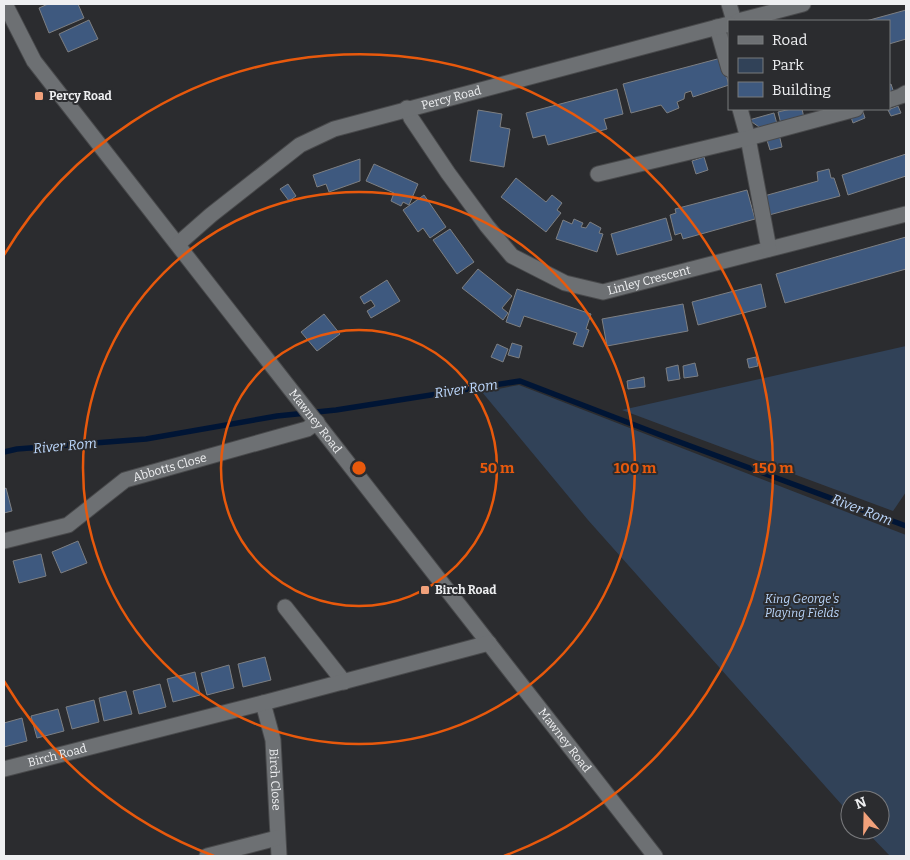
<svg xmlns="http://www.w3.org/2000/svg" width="910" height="860" font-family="Bitter,serif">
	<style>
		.green { fill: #314258 }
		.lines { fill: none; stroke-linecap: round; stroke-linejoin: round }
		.stream { stroke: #001535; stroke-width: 5.5 }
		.building { fill: #3e597f; stroke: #7d7f82 }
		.minor-casing { stroke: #48494b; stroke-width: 17 }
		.minor { stroke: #6d7073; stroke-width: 15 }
		.ring { fill: none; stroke: #e8590c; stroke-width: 2.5 }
		.poi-dot { fill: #f1a17b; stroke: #2b2c2f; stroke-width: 2 }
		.labels { text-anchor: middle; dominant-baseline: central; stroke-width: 4; stroke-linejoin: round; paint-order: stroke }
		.poi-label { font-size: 12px; font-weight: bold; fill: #eeeff1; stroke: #2b2c2f; text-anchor: start }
		.street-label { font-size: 12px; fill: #eeeff1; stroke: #2b2c2f }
		.park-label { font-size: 12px; font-style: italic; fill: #b9d5fa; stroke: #2b2c2f }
		.water-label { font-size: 14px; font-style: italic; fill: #bcd7fc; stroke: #2b2c2f }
		.centre { fill: #e8590c; stroke: #2b2c2f; stroke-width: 2.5 }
		.ring-label { font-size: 15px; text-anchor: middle; font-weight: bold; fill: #e8590c; stroke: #2b2c2f; stroke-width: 4; stroke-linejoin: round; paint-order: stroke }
	</style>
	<rect width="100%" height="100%" fill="#2b2c2f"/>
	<g class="green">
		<polygon points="906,346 906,492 893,511 622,410"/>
		<polygon points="519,385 906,535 906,856 890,856 865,830 880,830 880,800 850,800 850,814 588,520 482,392"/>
	</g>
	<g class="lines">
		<polyline class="stream" points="4,452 17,449 146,439 277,416 336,410 520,381 658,434 906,526"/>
	</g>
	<g class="building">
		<polygon points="48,4 78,4 84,18 49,33 39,8"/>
		<polygon points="906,10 906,39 889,44 889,21 866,21"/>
		<polygon points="89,20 98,39 68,52 59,34"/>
		<polygon points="721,58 729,85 693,97 691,91 685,93 684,99 677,102 679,108 667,113 661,105 631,113 623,84"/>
		<polygon points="891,84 894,93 889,95 889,85"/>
		<polygon points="617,89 623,114 604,119 607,129 548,145 545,135 533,138 526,113"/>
		<polygon points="898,106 901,113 891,116 888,110"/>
		<polygon points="791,109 802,109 804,118 781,124 778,112"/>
		<polygon points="478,110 502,114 500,127 510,129 504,167 470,161"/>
		<polygon points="863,112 865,118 853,123 851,117"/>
		<polygon points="774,113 777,124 762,129 749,120"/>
		<polygon points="779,134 782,147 770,150 766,137"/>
		<polygon points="906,154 906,176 848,195 842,175"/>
		<polygon points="704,157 708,170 696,174 692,161"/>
		<polygon points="360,159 360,181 329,192 326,184 317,187 313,175"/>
		<polygon points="374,164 418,184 409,205 403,202 401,206 391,201 394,193 366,181"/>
		<polygon points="829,169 831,178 834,178 840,196 769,215 764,196 818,181 817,172"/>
		<polygon points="516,178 546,202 552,195 562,203 557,210 561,213 546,232 501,197"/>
		<polygon points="288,184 296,196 289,201 280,189"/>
		<polygon points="747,190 755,219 683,239 681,233 675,235 670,215 676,213 675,209"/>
		<polygon points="424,195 446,227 430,238 423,228 418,232 403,210"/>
		<polygon points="666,218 672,240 617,255 611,234"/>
		<polygon points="574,219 583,223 581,227 586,228 590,222 601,228 599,233 603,234 597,252 556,239 563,220 572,224"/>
		<polygon points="450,229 474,262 457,274 433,240"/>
		<polygon points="906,237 906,269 785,303 776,274"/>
		<polygon points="478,269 512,296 502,308 508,313 503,320 462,288"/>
		<polygon points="387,280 400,301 371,318 367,311 375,306 371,300 364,304 360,297"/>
		<polygon points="761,284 766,307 698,325 692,302"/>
		<polygon points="517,289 591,314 586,329 589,330 583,347 573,344 577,333 524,316 520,327 506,322"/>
		<polygon points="683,304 688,331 607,346 602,319"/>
		<polygon points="324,314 340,334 317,351 301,332"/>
		<polygon points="512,343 522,346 519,358 508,355"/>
		<polygon points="497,344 508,349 503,362 491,357"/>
		<polygon points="756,357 758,366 749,368 747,359"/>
		<polygon points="695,363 698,376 684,378 683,366"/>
		<polygon points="678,365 680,379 668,381 666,368"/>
		<polygon points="644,377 645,387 628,389 627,381"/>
		<polygon points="6,488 12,511 4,513 4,489"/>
		<polygon points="78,541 87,563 61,573 52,552"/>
		<polygon points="41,554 46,576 19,583 13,561"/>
		<polygon points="265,657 271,680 243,687 238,664"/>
		<polygon points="229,665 234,688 207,695 201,673"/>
		<polygon points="195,672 200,695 173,702 167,679"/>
		<polygon points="160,684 166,707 139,714 133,691"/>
		<polygon points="126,691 132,714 104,721 99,698"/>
		<polygon points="94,700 99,722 72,729 66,707"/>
		<polygon points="58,709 64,731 37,738 31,716"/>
		<polygon points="22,718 27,741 4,747 4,723"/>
	</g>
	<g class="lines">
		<defs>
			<g id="minor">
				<path id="s1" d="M5,4L34,61L655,856"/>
				<polyline points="729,4 734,21"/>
				<polyline points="738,21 803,4"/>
				<polyline points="717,27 729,69"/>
				<polyline points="889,100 901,96 906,93"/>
				<path id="s2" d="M407,108L411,118L448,173L487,226L512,256L565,283L603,292L906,214"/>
				<polyline points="740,109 748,138 769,249"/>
				<polyline points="598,174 748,138 856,109"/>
				<path id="s3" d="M178,244L211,215L300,145L334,129L729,24"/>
				<path id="s4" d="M4,541L68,525L125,480L307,429L317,422"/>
				<polyline points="285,607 344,682"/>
				<path id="s5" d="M263,703L273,740L279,856"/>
				<path id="s6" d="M4,769L263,703L489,643"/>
				<polyline points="207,856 277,838"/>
			</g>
		</defs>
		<use href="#minor" class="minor-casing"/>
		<use href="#minor" class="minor"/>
	</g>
	<g class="ring">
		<circle cx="359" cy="468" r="138"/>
		<circle cx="359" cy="468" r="276"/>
		<path d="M214 856A414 414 0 0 1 4 681M4 255A414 414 0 1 1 504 856"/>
	</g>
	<g class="poi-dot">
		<rect x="34" y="91" width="10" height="10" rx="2.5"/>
		<rect x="420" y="585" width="10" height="10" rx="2.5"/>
	</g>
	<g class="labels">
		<g class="poi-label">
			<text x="49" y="96">Percy Road</text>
			<text x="435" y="590">Birch Road</text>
		</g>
		<g class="street-label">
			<text stroke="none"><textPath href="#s3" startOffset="316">Percy Road</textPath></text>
			<text stroke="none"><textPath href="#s2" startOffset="328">Linley Crescent</textPath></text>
			<text stroke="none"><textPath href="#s1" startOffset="521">Mawney Road</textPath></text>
			<text stroke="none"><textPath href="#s4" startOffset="185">Abbotts Close</textPath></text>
			<text stroke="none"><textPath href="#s1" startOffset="926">Mawney Road</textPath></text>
			<text stroke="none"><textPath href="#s6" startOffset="55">Birch Road</textPath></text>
			<text stroke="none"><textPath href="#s5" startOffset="78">Birch Close</textPath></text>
		</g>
		<g class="park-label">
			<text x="802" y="599">King George's<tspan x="802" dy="14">Playing Fields</tspan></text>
		</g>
		<g class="water-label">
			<text transform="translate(466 389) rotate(-8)">River Rom</text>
			<text transform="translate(65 446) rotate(-5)">River Rom</text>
			<text transform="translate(862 510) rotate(21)">River Rom</text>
		</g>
	</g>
	<circle cx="359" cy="468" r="8" class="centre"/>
	<g class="ring-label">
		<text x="497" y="473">50 m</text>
		<text x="635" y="473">100 m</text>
		<text x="773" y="473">150 m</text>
	</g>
	<rect width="910" height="860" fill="none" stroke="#eeeff1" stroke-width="10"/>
	<rect x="728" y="20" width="162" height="90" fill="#2b2c2f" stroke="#797a7d"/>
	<rect x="738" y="36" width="25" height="8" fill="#6d7073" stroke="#797a7d"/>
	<text x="772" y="45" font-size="15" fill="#eeeff1">Road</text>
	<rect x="738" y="58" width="25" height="15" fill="#314258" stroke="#797a7d"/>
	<text x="772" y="70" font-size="15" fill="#eeeff1">Park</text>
	<rect x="738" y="82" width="25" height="15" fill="#3e597f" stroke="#797a7d"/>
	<text x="772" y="95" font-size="15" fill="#eeeff1">Building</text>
	<g transform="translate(865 815) rotate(340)"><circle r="24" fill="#2b2c2f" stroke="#797a7d"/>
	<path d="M0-4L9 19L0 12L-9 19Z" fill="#f1a17b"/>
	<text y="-8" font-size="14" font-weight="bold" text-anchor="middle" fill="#eeeff1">N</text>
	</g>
</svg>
